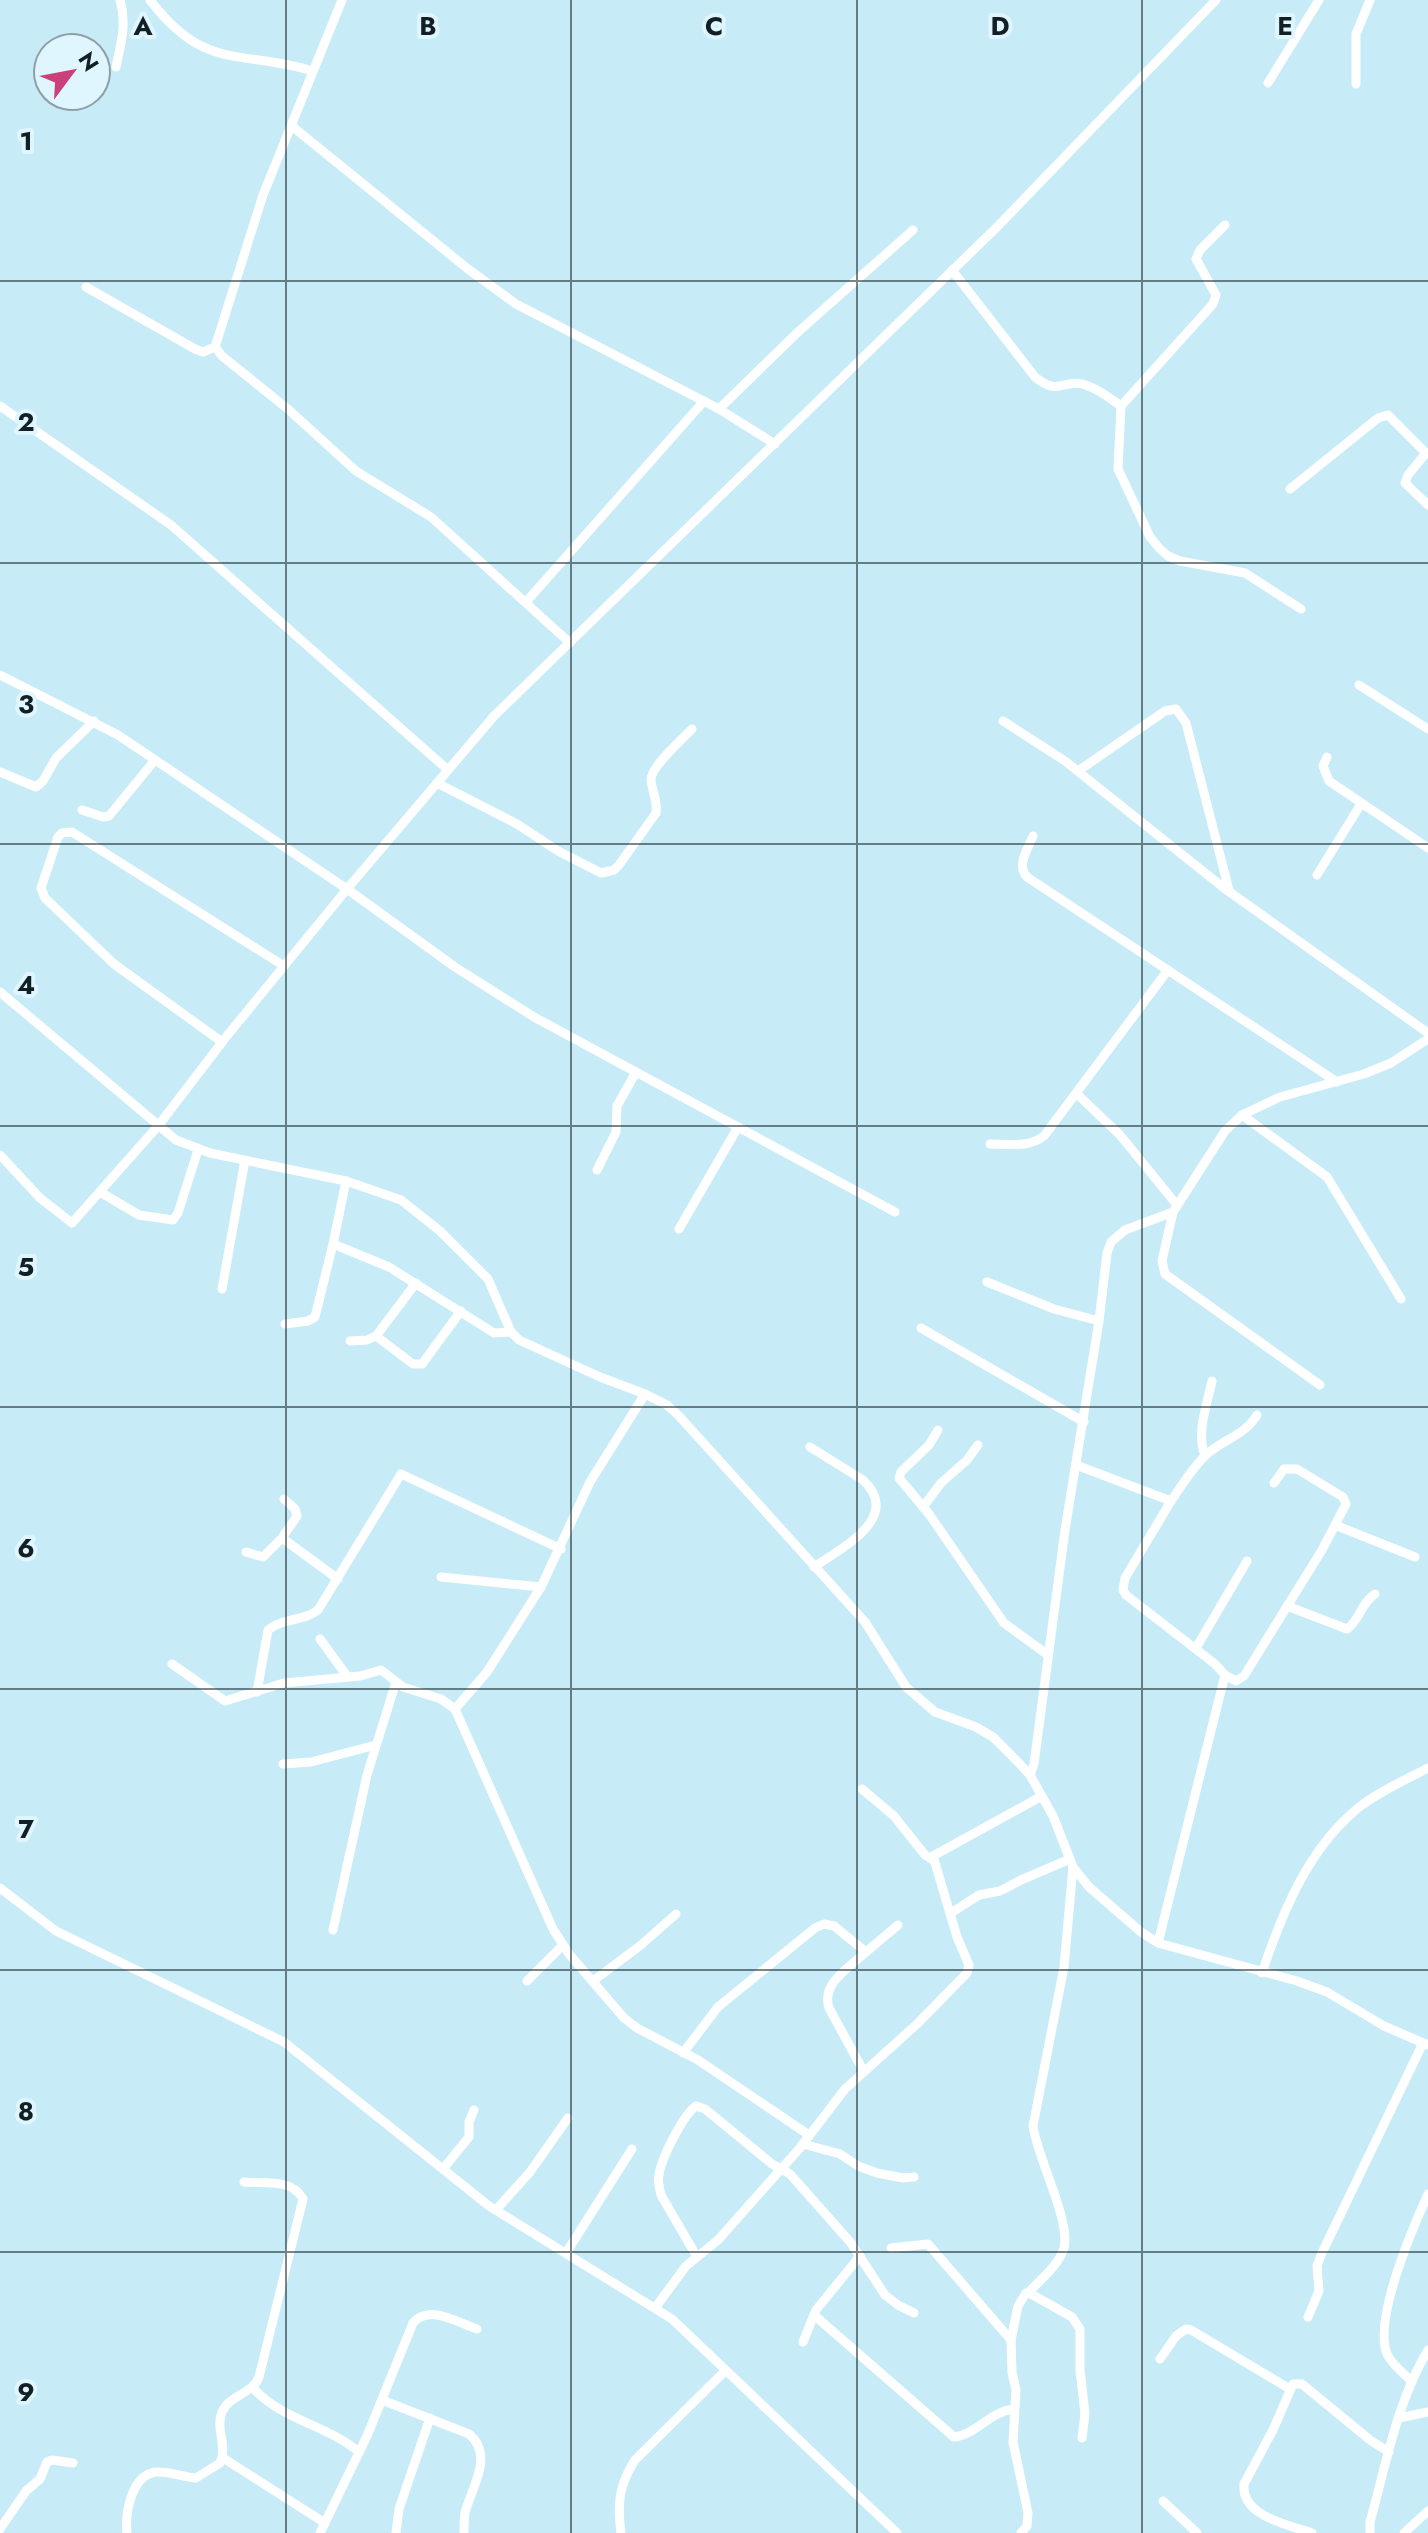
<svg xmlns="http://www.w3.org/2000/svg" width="1428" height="2533" font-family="Jost,sans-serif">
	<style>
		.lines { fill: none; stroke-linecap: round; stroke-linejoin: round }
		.street { stroke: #fff; stroke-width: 9 }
		.grid { fill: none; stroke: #122025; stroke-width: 2; stroke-opacity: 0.55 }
		.grid-label { font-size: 26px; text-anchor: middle; font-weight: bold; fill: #122025; stroke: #e0f6fe; stroke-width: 8; stroke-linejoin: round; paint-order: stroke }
	</style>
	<rect width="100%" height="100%" fill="#c7ecf8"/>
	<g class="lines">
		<g class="street">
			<path d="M150,0C205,72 239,49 313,71"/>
			<path d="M116,67C121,43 127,24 120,0"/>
			<polyline points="1268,83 1319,0"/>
			<polyline points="1356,84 1356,34 1370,0"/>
			<polyline points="293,127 468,269 516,304 719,409"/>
			<path d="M952,270L1035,377C1060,398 1065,376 1088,386C1100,390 1111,399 1121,406L1118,469L1150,537L1159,548L1168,556L1180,561L1245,573L1301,609"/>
			<polyline points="86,287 195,349 203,352 215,347 263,195 342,0"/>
			<polyline points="215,347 222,356 289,410 356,471 431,517 570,643"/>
			<polyline points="0,406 171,525 448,770"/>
			<polyline points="1121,406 1213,304 1216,295 1196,259 1200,250 1225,225"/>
			<polyline points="775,444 719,409 798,332 913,230"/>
			<polyline points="1290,489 1378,418 1388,415 1426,453 1408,475 1405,483 1428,505"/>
			<polyline points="526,602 704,401"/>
			<polyline points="0,675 118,735 347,889 455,967 534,1017 895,1212"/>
			<polyline points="1359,685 1428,729"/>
			<polyline points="1003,721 1065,761 1224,888 1428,1033"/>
			<polyline points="1327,757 1323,766 1329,781 1428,848"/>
			<polyline points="1078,771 1165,711 1176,709 1186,723 1229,890"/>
			<polyline points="0,772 36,787 43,781 56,758 94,721"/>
			<path d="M437,783L517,824L558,851L601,873L614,870L619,865L656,813C658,800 652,792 651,780C650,768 682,739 692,729"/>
			<polyline points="82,810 103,817 109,816 155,760"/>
			<path d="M1033,836C1028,849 1016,865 1027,877L1337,1082"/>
			<polyline points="1317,875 1361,804"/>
			<polyline points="0,992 176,1140 210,1153 346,1181 401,1200 440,1231 488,1279 511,1332 519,1340 600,1377 645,1394 667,1405 679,1416 865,1622 906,1687 935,1712 976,1727 993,1737 1017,1761 1030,1775 1053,1816 1073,1867 1089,1887 1141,1932 1158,1943 1297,1981 1327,1992 1384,2026 1428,2045"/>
			<polyline points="222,1042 114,964 45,898 41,888 58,837 62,833 72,832 284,966"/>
			<polyline points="1077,1094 1120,1135 1177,1205"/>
			<polyline points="1242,1115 1327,1177 1401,1299"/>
			<path d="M990,1144C1009,1144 1028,1148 1044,1136L1168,970"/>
			<polyline points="0,1155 40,1198 72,1223 158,1126 226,1037 347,889 494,716 997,227 1216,0"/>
			<polyline points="597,1170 616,1132 617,1106 636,1072"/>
			<polyline points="346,1181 333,1244 389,1267 494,1333 511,1332"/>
			<polyline points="100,1192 139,1215 173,1220 178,1213 198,1150"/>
			<polyline points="1173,1212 1162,1261 1165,1274 1320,1385"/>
			<polyline points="679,1229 738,1127"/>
			<polyline points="987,1282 1054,1309 1099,1321"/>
			<polyline points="222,1289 245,1160"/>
			<polyline points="285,1324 308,1321 315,1317 333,1244"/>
			<polyline points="921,1328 1084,1422"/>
			<polyline points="376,1336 413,1364 422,1364 461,1311"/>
			<polyline points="350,1341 367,1340 376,1336 416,1283"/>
			<polyline points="645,1394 590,1482 541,1587 487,1672 455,1709 553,1929 569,1954 624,2018 637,2028 698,2060 809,2135"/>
			<polyline points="938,1430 929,1445 901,1472 899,1478 929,1514 1004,1623 1048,1655"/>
			<path d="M810,1447L863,1480C903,1518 841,1548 814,1567"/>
			<path d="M1205,1456C1196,1432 1207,1405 1212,1381"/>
			<polyline points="1076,1465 1171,1501 1125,1578 1123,1590 1126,1595 1215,1664 1225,1675 1158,1943"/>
			<path d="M1171,1501C1182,1485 1192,1468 1207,1454C1224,1439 1245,1435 1257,1415"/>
			<polyline points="923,1507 941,1483 967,1460 978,1445"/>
			<polyline points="1335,1525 1415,1557"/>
			<polyline points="282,1538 297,1516 295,1509 284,1499"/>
			<polyline points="246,1552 263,1557 282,1538 338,1579"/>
			<polyline points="441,1577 541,1587"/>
			<path d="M1287,1606L1347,1629C1360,1620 1361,1603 1375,1594"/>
			<polyline points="320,1639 347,1676"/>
			<polyline points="1196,1648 1247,1561"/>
			<polyline points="172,1664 225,1701 284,1683 360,1676 381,1670 403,1687 441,1699 455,1709"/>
			<polyline points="1225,1675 1236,1681 1244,1676 1322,1550 1346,1504 1343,1497 1297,1469 1284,1469 1274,1483"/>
			<path d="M257,1692L268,1630C284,1617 303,1622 318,1610L401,1474L561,1549"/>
			<polyline points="283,1764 311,1762 376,1745"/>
			<polyline points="1030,1775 1034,1764 1065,1530 1099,1321 1107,1253 1111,1242 1125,1230 1173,1212 1225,1131 1242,1115 1280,1097 1364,1074 1391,1063 1428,1039"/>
			<polyline points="862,1789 894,1816 925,1855 933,1860"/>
			<polyline points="0,1888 56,1931 284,2042 489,2206 672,2319 897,2533"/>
			<polyline points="951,1913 979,1895 1000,1891 1021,1880 1070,1859"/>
			<polyline points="333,1930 367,1775 396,1682"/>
			<polyline points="866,1952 898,1925"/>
			<path d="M1262,1973C1282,1913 1308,1849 1358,1808C1378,1792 1405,1780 1428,1768"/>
			<polyline points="527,1981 562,1946"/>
			<polyline points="593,1981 641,1945 676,1914"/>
			<path d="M683,2053L718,2007L815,1928L824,1924L834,1926L866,1952C849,1968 821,1983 829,2008L864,2072"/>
			<polyline points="803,2144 840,2154 858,2166 877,2173 903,2178 914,2177"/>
			<polyline points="443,2169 469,2137 469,2122 474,2110"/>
			<polyline points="496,2210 530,2172 568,2118"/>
			<polyline points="891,2248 928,2244 1011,2340 1012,2372 1016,2390 1013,2442 1028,2513 1027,2526 1021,2533"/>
			<polyline points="566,2253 632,2149"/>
			<path d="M697,2257L661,2195C660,2188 657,2182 659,2175C661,2159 683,2115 696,2106L705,2109L772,2164L790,2174L851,2243L885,2295L898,2305L914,2313"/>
			<path d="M1028,2293C1040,2280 1059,2265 1064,2248C1071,2221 1037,2157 1033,2126L1064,1967L1073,1867"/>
			<polyline points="655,2308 686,2266 718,2240 799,2149 845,2089 917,2024 967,1973 969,1965 957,1937 933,1856 1042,1796"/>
			<path d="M814,2315L954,2437C976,2435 990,2411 1014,2409"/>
			<polyline points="1308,2317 1319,2291 1317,2266 1321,2255 1423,2043"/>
			<polyline points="1011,2340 1018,2306 1026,2293 1031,2294 1072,2317 1080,2329 1080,2370 1085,2414 1082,2438"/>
			<polyline points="803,2342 816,2310 860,2256"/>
			<polyline points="1160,2359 1176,2336 1186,2329 1191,2330 1290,2389"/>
			<path d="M1412,2382C1404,2373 1392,2365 1387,2354C1373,2320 1413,2227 1428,2194"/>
			<path d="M253,2388C282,2420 327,2425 359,2452"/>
			<path d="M382,2400L469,2434C495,2456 471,2488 465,2513C464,2519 464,2527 464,2533"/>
			<polyline points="1399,2418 1428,2412"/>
			<polyline points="223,2458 325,2523"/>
			<polyline points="1163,2501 1197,2533"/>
			<polyline points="0,2529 26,2491 40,2479 47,2462 52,2460 73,2463"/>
			<path d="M127,2533C125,2514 131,2475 156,2472C169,2471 183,2477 196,2478L220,2463C228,2445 215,2429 222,2412C230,2394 252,2395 259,2377L303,2199C292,2178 264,2184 244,2182"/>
			<path d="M320,2533L367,2436L413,2323C429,2304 457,2322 477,2329"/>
			<polyline points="396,2533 399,2509 430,2418"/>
			<path d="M621,2533C617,2504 619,2485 635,2460L725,2371"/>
			<path d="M1312,2533C1288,2525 1241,2516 1244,2484L1273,2430L1293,2384H1302L1370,2440L1389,2452"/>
			<path d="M1370,2533V2522C1386,2465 1397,2401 1428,2350"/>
			<polyline points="1404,2533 1428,2511"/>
		</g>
	</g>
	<path class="grid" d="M286,0V2533M571,0V2533M857,0V2533M1142,0V2533M0,281H1428M0,563H1428M0,844H1428M0,1126H1428M0,1407H1428M0,1689H1428M0,1970H1428M0,2252H1428"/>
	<g class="grid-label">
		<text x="143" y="35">A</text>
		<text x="428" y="35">B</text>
		<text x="714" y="35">C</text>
		<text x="1000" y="35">D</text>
		<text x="1285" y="35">E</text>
		<text x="26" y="150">1</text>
		<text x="26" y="431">2</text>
		<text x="26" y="713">3</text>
		<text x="26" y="994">4</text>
		<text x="26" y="1276">5</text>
		<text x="26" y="1557">6</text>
		<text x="26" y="1838">7</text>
		<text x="26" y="2120">8</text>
		<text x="26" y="2401">9</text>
	</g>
	<g transform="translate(72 72) rotate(58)"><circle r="38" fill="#e0f6fe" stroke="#8ea0a7" stroke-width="2"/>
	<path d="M0-6L14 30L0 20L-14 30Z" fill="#c9407a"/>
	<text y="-12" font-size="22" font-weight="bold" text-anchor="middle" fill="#122025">N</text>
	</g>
</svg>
